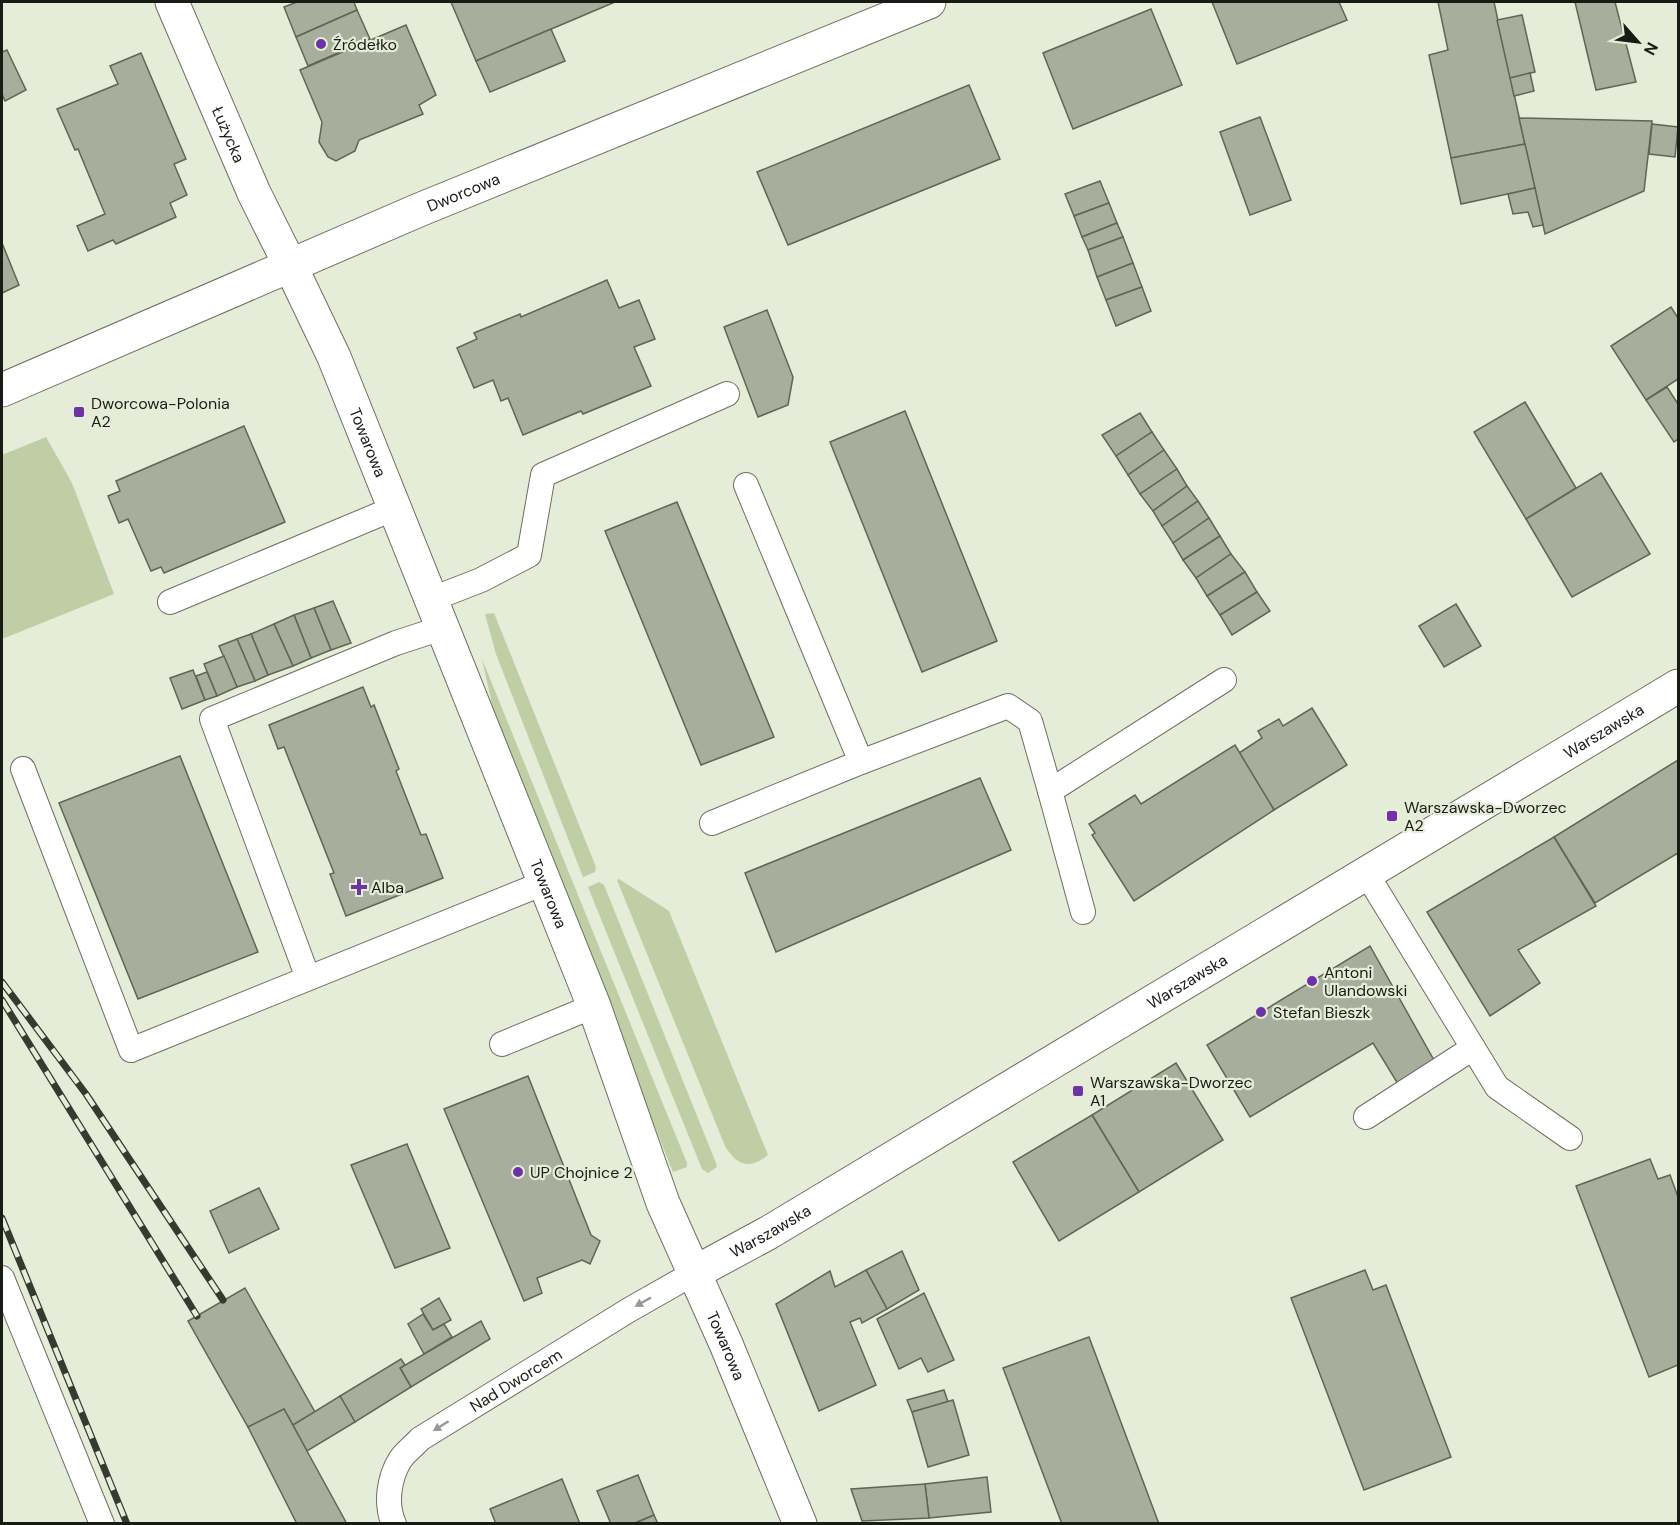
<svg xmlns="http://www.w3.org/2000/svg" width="1680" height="1525" font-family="'DM Sans',sans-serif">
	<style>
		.green { fill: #bfcea5 }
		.building { fill: #a7ae9b; stroke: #5f6654; stroke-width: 1.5 }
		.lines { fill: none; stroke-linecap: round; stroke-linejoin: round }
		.lane-casing { stroke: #6a715f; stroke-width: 26 }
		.street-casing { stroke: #6a715f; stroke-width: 35 }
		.secondary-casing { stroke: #6a715f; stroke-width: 35 }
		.lane { stroke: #fff; stroke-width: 24 }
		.street { stroke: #fff; stroke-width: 33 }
		.secondary { stroke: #fff; stroke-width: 33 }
		.rail-casing { stroke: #373a31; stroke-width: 7 }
		.rail { stroke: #e5edd9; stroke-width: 4.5; stroke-dasharray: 14; stroke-linecap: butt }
		.oneway { fill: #989996 }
		.poi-dot { fill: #6e31a6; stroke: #e5edd9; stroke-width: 2 }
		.labels { text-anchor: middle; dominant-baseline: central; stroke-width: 4.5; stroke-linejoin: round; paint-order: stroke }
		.poi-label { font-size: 16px; fill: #191c15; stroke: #e5edd9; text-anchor: start }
		.street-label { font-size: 16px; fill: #191c15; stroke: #e5edd9 }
	</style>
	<rect width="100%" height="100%" fill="#e5edd9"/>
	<g class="green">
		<polygon points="46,437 72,483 114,594 2,639 2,455"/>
		<polygon points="494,613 596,867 595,872 583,877 496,654 485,614"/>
		<polygon points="482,659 687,1163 687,1167 673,1172 501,745"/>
		<path d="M619,879L669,911L768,1155C750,1170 737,1166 725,1146L617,880Z"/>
		<polygon points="599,882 604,885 716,1163 717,1167 708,1173 702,1169 588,887"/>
	</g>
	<g class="building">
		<polygon points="297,2 354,2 357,10 296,37 284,7"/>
		<polygon points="451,2 615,2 476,61"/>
		<polygon points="1212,2 1339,2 1347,20 1237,64"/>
		<polygon points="1438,2 1494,2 1525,144 1451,158 1429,55 1448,50"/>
		<polygon points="1575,2 1615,2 1636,82 1596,90"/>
		<polygon points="1151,9 1182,85 1073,129 1043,53"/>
		<polygon points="357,10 370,39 308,66 296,37"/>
		<polygon points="1522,15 1535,72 1510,78 1497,20"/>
		<polygon points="406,25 436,95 419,105 423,114 359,140 355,151 336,161 328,157 319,142 322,122 300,70"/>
		<polygon points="551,29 565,61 490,92 476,61"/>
		<polygon points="7,50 26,90 5,101 2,94 2,52"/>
		<polygon points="141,53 186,159 174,164 187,195 170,203 176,217 116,244 113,240 88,251 77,226 105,214 78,149 75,150 57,109 118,84 110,66"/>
		<polygon points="1530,73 1534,91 1514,96 1510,78"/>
		<polygon points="969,85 1000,159 788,245 757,172"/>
		<polygon points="1260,117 1291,200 1250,215 1220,132"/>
		<polygon points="1519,118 1652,121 1644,191 1545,234"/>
		<polygon points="1652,124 1678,127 1675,157 1649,154"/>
		<polygon points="1525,144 1535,188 1461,204 1451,158"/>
		<polygon points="1100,181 1109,203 1074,216 1065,194"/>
		<polygon points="1535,188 1543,225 1533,227 1528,212 1513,214 1508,194"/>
		<polygon points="1109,203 1117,223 1082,237 1074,216"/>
		<polygon points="1117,223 1123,237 1088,250 1082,237"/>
		<polygon points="1123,237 1133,263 1097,277 1088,250"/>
		<polygon points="2,243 19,285 2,293"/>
		<polygon points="1133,263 1142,287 1106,300 1097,277"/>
		<polygon points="607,280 619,308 639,300 655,339 634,347 651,386 583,414 581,411 523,435 508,398 501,401 493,380 474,388 457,348 477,339 474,333 520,314 521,317"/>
		<polygon points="1142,287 1151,311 1116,326 1106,300"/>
		<polygon points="1671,307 1678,318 1678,379 1646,400 1611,346"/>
		<polygon points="767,310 793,377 788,405 758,417 724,327"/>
		<polygon points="1667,387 1678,404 1678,439 1674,442 1646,400"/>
		<polygon points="1525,402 1576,488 1526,519 1474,432"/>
		<polygon points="905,411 997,641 922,672 830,442"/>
		<polygon points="1140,413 1152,432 1116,456 1102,435"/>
		<polygon points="244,426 285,522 164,573 161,567 151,571 128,519 119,523 108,496 120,491 116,481"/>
		<polygon points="1152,432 1164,450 1128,475 1116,456"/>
		<polygon points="1164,450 1177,469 1140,494 1128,475"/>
		<polygon points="1177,469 1187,486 1153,511 1140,494"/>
		<polygon points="1601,473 1650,554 1572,597 1526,519"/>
		<polygon points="1187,486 1198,501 1162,526 1153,511"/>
		<polygon points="1198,501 1209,518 1173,543 1162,526"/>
		<polygon points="677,502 774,737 701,765 605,531"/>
		<polygon points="1209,518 1220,536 1183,560 1173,543"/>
		<polygon points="1220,536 1231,554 1196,578 1183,560"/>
		<polygon points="1231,554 1245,572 1207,596 1196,578"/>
		<polygon points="1245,572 1257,592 1220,615 1207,596"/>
		<polygon points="1257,592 1270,611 1232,635 1220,615"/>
		<polygon points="333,601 351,643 331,650 314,608"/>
		<polygon points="1456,604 1481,646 1444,667 1419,626"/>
		<polygon points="314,608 331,650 311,658 294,615"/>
		<polygon points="294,615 311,658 293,666 274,624"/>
		<polygon points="274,624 293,666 268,675 251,634"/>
		<polygon points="251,634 268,675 255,681 237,639"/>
		<polygon points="237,639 255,681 237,687 219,646"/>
		<polygon points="224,656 237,687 217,696 204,664"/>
		<polygon points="193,670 205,700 182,709 170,678"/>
		<polygon points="207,672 217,696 205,700 196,676"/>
		<polygon points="363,687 371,707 374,705 399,769 396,771 421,835 426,834 443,878 346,916 330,874 334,873 284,747 278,749 269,725"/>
		<polygon points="1312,708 1347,765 1274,810 1239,753 1262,738 1258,731 1279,719 1283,726"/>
		<polygon points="1235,745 1274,810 1134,901 1092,835 1095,833 1089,824 1135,795 1141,804"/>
		<polygon points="180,756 258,952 138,999 59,803"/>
		<polygon points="1678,760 1678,853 1595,903 1554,837"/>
		<polygon points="980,778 1011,850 776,952 745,873"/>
		<polygon points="1554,837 1596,906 1518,950 1540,983 1490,1016 1427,912"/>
		<polygon points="1370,946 1435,1062 1398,1084 1373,1043 1250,1117 1207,1045"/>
		<polygon points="1176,1063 1223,1140 1139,1192 1092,1115"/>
		<polygon points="528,1076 591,1235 600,1241 590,1264 582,1260 537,1278 542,1293 524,1301 444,1109"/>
		<polygon points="1092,1115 1139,1192 1059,1241 1013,1162"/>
		<polygon points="407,1144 450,1248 395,1268 351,1165"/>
		<polygon points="1650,1159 1658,1179 1670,1175 1678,1197 1678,1365 1649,1377 1576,1186"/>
		<polygon points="259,1188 279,1229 229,1253 210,1211"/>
		<polygon points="902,1251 919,1290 887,1309 866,1270"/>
		<polygon points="866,1270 887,1309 862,1323 860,1318 850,1322 876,1385 819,1411 776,1304 830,1271 835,1287"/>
		<polygon points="1365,1270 1373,1290 1386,1285 1451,1457 1364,1490 1291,1298"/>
		<polygon points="245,1288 315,1412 293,1425 284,1409 248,1427 188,1321"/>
		<polygon points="924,1293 954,1360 928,1372 921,1358 899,1369 877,1319"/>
		<polygon points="439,1298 451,1320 433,1330 421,1309"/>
		<polygon points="423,1314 433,1330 444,1324 452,1337 424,1354 408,1324"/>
		<polygon points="481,1321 490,1339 411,1387 400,1368"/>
		<polygon points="1089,1337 1159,1524 1062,1524 1003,1368"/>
		<polygon points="401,1359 405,1365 400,1368 411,1387 355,1422 340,1396"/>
		<polygon points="944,1390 948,1402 912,1412 907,1400"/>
		<polygon points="340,1396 355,1422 307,1451 293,1425"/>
		<polygon points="953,1400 969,1455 928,1467 912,1412"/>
		<polygon points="284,1409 307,1451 347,1524 297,1524 248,1427"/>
		<polygon points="638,1475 654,1515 633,1524 611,1524 597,1491"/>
		<polygon points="987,1477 991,1512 929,1518 925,1484"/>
		<polygon points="562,1479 580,1524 496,1524 490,1509"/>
		<polygon points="925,1484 929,1518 862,1521 851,1489"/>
		<polygon points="654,1515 658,1524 633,1524"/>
	</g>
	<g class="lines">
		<defs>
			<g id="lane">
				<polyline points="746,485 861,762"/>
				<polyline points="432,599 481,580 529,555 543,475 727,394"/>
				<polyline points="170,602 395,508"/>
				<polyline points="23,769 131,1050 544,883"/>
				<polyline points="712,823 861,762 1008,706 1030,721 1050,791"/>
				<polyline points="1366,873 1497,1087 1570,1138"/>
				<polyline points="1083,912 1050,791 1224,680"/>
				<polyline points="308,978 212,719 396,643 442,628"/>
				<polyline points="502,1044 594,1006"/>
				<polyline points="1366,1117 1473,1048"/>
				<polyline points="2,1278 102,1524"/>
				<path id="s1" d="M394,1524C385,1504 389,1478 400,1460C405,1452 414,1446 420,1439L629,1310L694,1273"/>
			</g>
			<g id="street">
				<path id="s2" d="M172,2L254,193L290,265"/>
				<path id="s3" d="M694,1273L768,1233L1678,686"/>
			</g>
			<g id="secondary">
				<path id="s4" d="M290,265L334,357L594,1006L663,1203L726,1344L800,1524"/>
				<path id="s5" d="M2,390L419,210L929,2"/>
			</g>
		</defs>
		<use href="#lane" class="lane-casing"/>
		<use href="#street" class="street-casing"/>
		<use href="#secondary" class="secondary-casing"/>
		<use href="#lane" class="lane"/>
		<use href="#street" class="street"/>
		<use href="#secondary" class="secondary"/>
		<defs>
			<g id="rail">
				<polyline points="2,982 86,1094 223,1300"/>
				<polyline points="2,1000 197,1316"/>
				<polyline points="2,1218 127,1524"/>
			</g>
		</defs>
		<use href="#rail" class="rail-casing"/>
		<use href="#rail" class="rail"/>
	</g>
	<defs><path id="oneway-solid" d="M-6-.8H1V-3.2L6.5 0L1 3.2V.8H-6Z" transform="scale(1.5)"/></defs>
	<g class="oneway">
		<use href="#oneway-solid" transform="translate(643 1302) rotate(151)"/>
		<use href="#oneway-solid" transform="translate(441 1426) rotate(148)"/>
	</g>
	<g class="poi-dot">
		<circle cx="321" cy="44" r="6"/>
		<rect x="73" y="406" width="12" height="12" rx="3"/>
		<rect x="1386" y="810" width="12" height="12" rx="3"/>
		<path d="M356 878h6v6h6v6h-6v6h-6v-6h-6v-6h6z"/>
		<circle cx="1312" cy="981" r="6"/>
		<circle cx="1261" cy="1012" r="6"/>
		<rect x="1072" y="1085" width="12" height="12" rx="3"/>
		<circle cx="518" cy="1172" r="6"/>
	</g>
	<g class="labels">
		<g class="poi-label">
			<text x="333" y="44">Źródełko</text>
			<text x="91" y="403">Dworcowa-Polonia<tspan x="91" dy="18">A2</tspan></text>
			<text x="1404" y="807">Warszawska-Dworzec<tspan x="1404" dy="18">A2</tspan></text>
			<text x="371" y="887">Alba</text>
			<text x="1324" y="972">Antoni<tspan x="1324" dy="18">Ulandowski</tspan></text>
			<text x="1273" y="1012">Stefan Bieszk</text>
			<text x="1090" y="1082">Warszawska-Dworzec<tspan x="1090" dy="18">A1</tspan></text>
			<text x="530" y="1172">UP Chojnice 2</text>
		</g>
		<g class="street-label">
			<text stroke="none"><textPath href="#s2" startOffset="144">Łużycka</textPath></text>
			<text stroke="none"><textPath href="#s5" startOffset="502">Dworcowa</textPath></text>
			<text stroke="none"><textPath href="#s4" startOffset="194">Towarowa</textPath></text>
			<text stroke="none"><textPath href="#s3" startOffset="1059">Warszawska</textPath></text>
			<text stroke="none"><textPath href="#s4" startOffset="680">Towarowa</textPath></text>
			<text stroke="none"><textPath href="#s3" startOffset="573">Warszawska</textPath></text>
			<text stroke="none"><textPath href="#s3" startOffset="87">Warszawska</textPath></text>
			<text stroke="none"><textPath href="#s4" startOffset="1166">Towarowa</textPath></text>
			<text stroke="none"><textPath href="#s1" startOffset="208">Nad Dworcem</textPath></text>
		</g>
	</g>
	<rect width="1680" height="1525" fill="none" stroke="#191c15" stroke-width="6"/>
	<g transform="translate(1638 42) rotate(118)" stroke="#e5edd9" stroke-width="4.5" paint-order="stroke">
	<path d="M0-4.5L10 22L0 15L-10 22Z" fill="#191c15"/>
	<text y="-9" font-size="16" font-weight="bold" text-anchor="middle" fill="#191c15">N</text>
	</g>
</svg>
